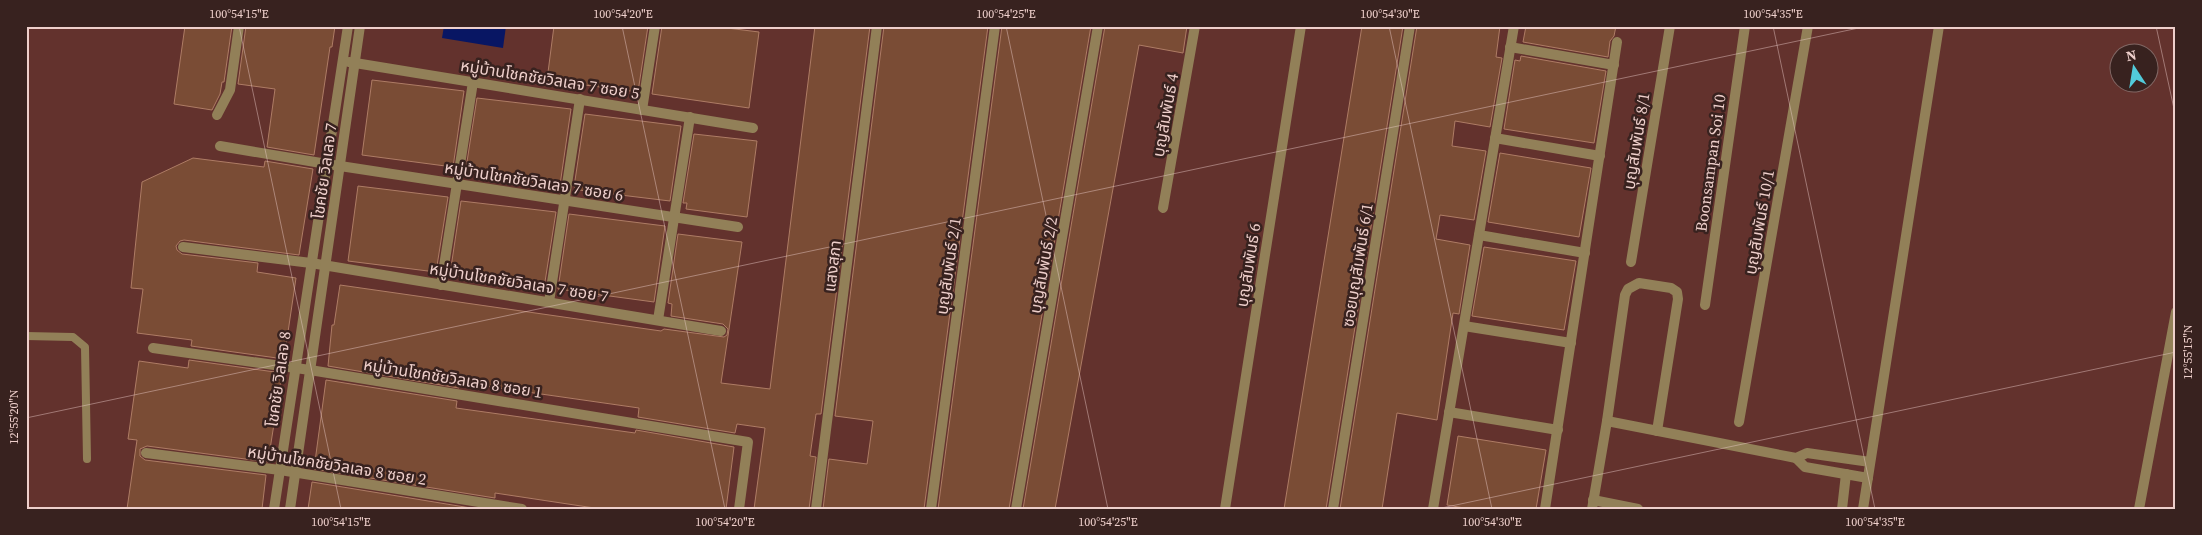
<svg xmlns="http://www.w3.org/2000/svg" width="2202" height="535" font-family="'Source Serif 4','Noto Sans Thai',serif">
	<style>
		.water { fill: #081663 }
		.building { fill: #7a4c35; stroke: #ae7c65 }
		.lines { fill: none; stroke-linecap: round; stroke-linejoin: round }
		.lane { stroke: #928058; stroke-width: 8 }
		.street { stroke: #928058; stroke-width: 10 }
		.ticks { fill: none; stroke: #eecfcb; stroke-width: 1; stroke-opacity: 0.45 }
		.labels { text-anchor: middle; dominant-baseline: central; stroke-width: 5; stroke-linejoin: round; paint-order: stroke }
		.street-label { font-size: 16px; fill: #eecfcb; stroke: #38221f }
		.neatline { fill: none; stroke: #eecfcb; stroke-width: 2 }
		.ticks-label { font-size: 12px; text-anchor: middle; fill: #eecfcb }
	</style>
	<rect width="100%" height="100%" fill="#63322d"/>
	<polygon class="water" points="444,26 506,26 503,48 442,38"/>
	<g class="building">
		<polygon points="185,26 232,26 224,82 222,82 220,94 212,110 174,104"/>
		<polygon points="246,26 335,26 332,47 330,47 314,155 267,147 275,89 238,84"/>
		<polygon points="554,26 648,26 638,92 547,80"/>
		<polygon points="662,26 711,26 759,32 749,108 652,94"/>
		<polygon points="815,26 870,26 821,414 816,414 810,456 816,457 809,509 754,509 765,428 737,424 735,433 638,417 639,408 478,385 460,384 459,388 328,366 332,325 334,325 340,285 661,331 664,329 724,337 727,335 728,329 723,324 671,316 672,304 668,303 678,234 742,242 721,383 770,389"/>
		<polygon points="884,26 988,26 924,509 823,509 829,459 867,464 873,421 835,416"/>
		<polygon points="1002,26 1091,26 1009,509 938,509"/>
		<polygon points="1105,26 1187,26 1183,53 1139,45 1055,509 1023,509"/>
		<polygon points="1362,26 1403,26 1326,509 1284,509"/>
		<polygon points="1417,26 1500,26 1496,57 1502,58 1490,127 1455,121 1452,146 1486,151 1474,220 1440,215 1436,239 1470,245 1459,314 1453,313 1437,420 1397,413 1382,509 1340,509"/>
		<polygon points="1526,26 1616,26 1614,36 1610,41 1608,57 1523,42"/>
		<polygon points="1521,56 1606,71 1594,143 1504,129 1515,60 1520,61"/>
		<polygon points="372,80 464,91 453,167 362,155"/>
		<polygon points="477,98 571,109 560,185 470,173 470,169 466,168"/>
		<polygon points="585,114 681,126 670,201 579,190 580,187 574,187"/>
		<polygon points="694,134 757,141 747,217 686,209 687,203 683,203"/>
		<polygon points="1500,153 1591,168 1579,237 1488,222"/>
		<polygon points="193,158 264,167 265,161 313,169 299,255 184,240 180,241 176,246 177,250 182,254 258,263 257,272 296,278 284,359 191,346 192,340 137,333 143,289 131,288 142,182"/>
		<polygon points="358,186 448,197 436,272 348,261"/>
		<polygon points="461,201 556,212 544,288 456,276 456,274 450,274"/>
		<polygon points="569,214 665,226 654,302 558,289"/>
		<polygon points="1484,247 1576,261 1564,330 1472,316"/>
		<polygon points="189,360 282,373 268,462 147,446 140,449 140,456 145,460 266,475 262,509 127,509 137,440 128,439 139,361 188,368"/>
		<polygon points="326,380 457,401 456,408 635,433 636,430 734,447 726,509 601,509 495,493 495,498 314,469"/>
		<polygon points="1458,436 1546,450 1536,509 1470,509 1447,505"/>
		<polygon points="312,482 477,509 308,509"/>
	</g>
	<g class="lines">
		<polyline class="lane" points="26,336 73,337 85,347 87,459"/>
		<g class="street">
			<polyline points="1510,47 1614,65"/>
			<polyline points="349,62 753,128"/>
			<polyline points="642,110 655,26"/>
			<polyline points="217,115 230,90 239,26"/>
			<polyline points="1495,138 1600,156"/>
			<polyline points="220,146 327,164 738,227"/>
			<polyline points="1163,208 1195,26"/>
			<polyline points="1479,235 1585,253"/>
			<polyline points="183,247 311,263 721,331"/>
			<polyline points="1631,262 1670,26"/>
			<polyline points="441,285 473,82"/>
			<polyline points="549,302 580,99"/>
			<polyline points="1705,305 1745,26"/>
			<polyline points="658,320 690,117"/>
			<polyline points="1464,326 1571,343"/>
			<polyline points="153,348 310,370 748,442 739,509"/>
			<polyline points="1449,412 1558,430"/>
			<polyline points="1607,421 1625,295 1628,289 1639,283 1671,288 1677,292 1678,299 1657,431"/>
			<polyline points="1739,422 1808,26"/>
			<polyline points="146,453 280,470 522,509"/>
			<polyline points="1796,458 1805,467 1868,478"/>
			<polyline points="1593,500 1638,509"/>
			<polyline points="274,509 348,26"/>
			<polyline points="290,509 360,26"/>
			<polyline points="816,509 877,26"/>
			<polyline points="931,509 995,26"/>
			<polyline points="1016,509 1098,26"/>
			<polyline points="1225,509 1301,26"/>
			<polyline points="1333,509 1410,26"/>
			<polyline points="1433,509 1514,26"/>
			<polyline points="1545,509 1617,42"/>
			<polyline points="1592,509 1607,421 1796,458 1807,453 1870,462"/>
			<polyline points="1842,509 1846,474"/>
			<polyline points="1863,509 1939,26"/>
			<polyline points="2139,509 2176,312"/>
		</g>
	</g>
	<path class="ticks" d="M239,26L341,509M622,26L725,509M1006,26L1108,509M1389,26L1492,509M1773,26L1875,509M2156,26L2176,118M26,27L29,26M26,418L1868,26M1437,509L2176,352"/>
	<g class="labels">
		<g class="street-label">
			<text transform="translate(550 79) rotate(9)">หมู่บ้านโชคชัยวิลเลจ 7 ซอย 5</text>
			<text transform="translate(1165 115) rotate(-80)">บุญสัมพันธ์ 4</text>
			<text transform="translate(1636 141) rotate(-81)">บุญสัมพันธ์ 8/1</text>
			<text transform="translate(1710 163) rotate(-82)">Boonsampan Soi 10</text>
			<text transform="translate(324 171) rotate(-82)">โชคชัย วิลเลจ 7</text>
			<text transform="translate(534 181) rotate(9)">หมู่บ้านโชคชัยวิลเลจ 7 ซอย 6</text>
			<text transform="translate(1759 222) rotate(-80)">บุญสัมพันธ์ 10/1</text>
			<text transform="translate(1043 265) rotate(-80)">บุญสัมพันธ์ 2/2</text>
			<text transform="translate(1248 265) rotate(-81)">บุญสัมพันธ์ 6</text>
			<text transform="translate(1357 265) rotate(-81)">ซอยบุญสัมพันธ์ 6/1</text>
			<text transform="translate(832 266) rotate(-83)">แสงสุภา</text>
			<text transform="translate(948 266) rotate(-82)">บุญสัมพันธ์ 2/1</text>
			<text transform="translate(519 282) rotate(9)">หมู่บ้านโชคชัยวิลเลจ 7 ซอย 7</text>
			<text transform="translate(453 378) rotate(9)">หมู่บ้านโชคชัยวิลเลจ 8 ซอย 1</text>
			<text transform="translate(278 379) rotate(-82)">โชคชัย วิลเลจ 8</text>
			<text transform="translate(337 465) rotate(9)">หมู่บ้านโชคชัยวิลเลจ 8 ซอย 2</text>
		</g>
	</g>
	<rect width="2202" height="535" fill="none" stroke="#38221f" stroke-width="55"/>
	<g transform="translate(2134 68) rotate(348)"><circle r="24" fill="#38221f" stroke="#816764"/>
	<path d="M0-4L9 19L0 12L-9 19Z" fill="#52cbda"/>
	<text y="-8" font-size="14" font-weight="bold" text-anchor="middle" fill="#eecfcb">N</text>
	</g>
	<rect x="28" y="28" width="2146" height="480" class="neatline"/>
	<g class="ticks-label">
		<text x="239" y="18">100°54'15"E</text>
		<text x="623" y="18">100°54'20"E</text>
		<text x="1006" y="18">100°54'25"E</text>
		<text x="1390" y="18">100°54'30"E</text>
		<text x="1773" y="18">100°54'35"E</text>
		<text transform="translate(2188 352) rotate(-90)" y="4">12°55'15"N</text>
		<text transform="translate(14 417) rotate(-90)" y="4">12°55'20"N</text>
		<text x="341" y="526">100°54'15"E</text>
		<text x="725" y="526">100°54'20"E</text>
		<text x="1108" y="526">100°54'25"E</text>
		<text x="1492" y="526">100°54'30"E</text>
		<text x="1875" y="526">100°54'35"E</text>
	</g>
</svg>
